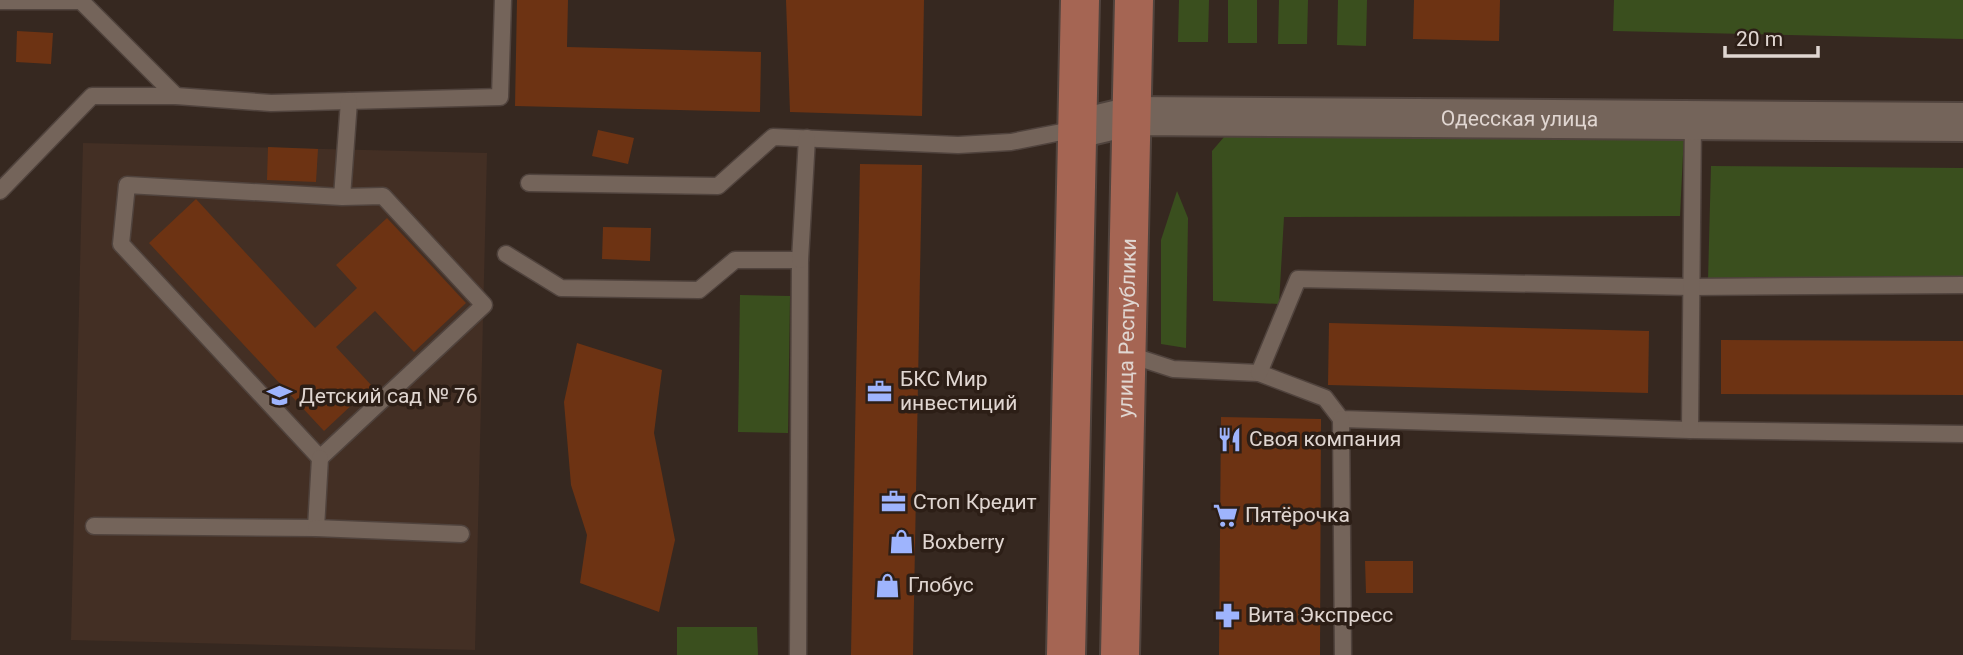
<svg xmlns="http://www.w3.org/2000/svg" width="1963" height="655" font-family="Roboto,sans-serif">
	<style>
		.built { fill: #432f24 }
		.green { fill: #3a4f1e }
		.building { fill: #6d3313 }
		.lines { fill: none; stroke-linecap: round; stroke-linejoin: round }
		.service-casing { stroke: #50433d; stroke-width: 19 }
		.tertiary-casing { stroke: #50433d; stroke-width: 42 }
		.primary-casing { stroke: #50433d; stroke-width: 42 }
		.service { stroke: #74645a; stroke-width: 16 }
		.tertiary { stroke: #74645a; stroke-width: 38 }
		.primary { stroke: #a56553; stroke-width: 38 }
		.labels { text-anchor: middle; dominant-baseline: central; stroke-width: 7; stroke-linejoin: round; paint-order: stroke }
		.street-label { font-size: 21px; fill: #e0d6d1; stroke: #2c1e16 }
		.poi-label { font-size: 21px; fill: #e0d6d1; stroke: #2c1e16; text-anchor: start }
	</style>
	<rect width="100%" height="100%" fill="#362820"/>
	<polygon class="built" points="83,143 487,153 475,650 71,640"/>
	<g class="green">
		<polygon points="1179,0 1209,0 1208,42 1178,42"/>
		<rect x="1228" y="0" width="29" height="43"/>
		<polygon points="1279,0 1308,0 1307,44 1278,44"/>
		<polygon points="1338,0 1367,0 1366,46 1337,45"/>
		<polygon points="1614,0 1963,0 1963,39 1613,31"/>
		<polygon points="1684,134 1680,216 1284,217 1279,304 1213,301 1212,151 1224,137"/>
		<polygon points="1711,166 1963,168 1963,287 1708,281"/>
		<polygon points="1177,191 1188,218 1186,348 1161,344 1161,240"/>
		<polygon points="740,295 790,296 788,433 738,432"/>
		<polygon points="677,627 757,627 758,655 677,655"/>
	</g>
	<g class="building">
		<polygon points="517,0 568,0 567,47 761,52 760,112 515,106"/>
		<polygon points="786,0 924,0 922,116 790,112"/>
		<polygon points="1414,0 1500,0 1499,41 1413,39"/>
		<polygon points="17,31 53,33 51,64 16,62"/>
		<polygon points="598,130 634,138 628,164 592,156"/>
		<polygon points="268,147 318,149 316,182 267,180"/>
		<polygon points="860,164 922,165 913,655 851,655"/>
		<polygon points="196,199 315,328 357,288 336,265 387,218 466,303 414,352 375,311 336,347 372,386 324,431 149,243"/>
		<polygon points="603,227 651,228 650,261 602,259"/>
		<polygon points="1329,323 1649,331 1648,393 1328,385"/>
		<polygon points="1721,340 1963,341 1963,395 1721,394"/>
		<polygon points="577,343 662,370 654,433 675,540 659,612 580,583 587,535 571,485 564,402"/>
		<polygon points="1221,417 1321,419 1320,655 1219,655"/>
		<polygon points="1365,561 1413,561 1413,593 1366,593"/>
	</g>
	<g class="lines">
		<defs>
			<g id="service">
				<polyline points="0,1 81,1 176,96"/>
				<polyline points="529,183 718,186 773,137 958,145 1011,142 1077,129"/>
				<polyline points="0,191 92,96 176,96 271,103 500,97 503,0"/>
				<polyline points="342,197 383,196 484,305 320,458 121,244 127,185 342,197 349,101"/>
				<polyline points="506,254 561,288 699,290 735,260 800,260 798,655"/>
				<polyline points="800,260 807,138"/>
				<polyline points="1127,354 1173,369 1259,373 1325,398 1341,419 1690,430 1963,434"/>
				<polyline points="1259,373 1298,279 1691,287 1963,285"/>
				<polyline points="1341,419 1343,655"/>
				<polyline points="1690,430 1693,120"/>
				<polyline points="94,526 316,528 320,458"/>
				<polyline points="316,528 461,534"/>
			</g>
			<g id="tertiary">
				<path id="s1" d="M1077,129L1132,116L1963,122"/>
			</g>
			<g id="primary">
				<polyline points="1066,655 1080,0"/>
				<path id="s2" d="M1120,655L1134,0"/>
			</g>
		</defs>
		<use href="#service" class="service-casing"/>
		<use href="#tertiary" class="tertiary-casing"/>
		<use href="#primary" class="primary-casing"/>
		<use href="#service" class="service"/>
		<use href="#tertiary" class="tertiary"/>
		<use href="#primary" class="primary"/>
	</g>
	<defs>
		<symbol id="office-bare" viewBox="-9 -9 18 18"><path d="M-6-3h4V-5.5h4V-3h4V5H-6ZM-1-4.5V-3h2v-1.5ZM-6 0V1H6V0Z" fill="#9eb4fd" stroke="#2c1e16" stroke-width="2.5" paint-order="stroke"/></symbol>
		<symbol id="school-bare" viewBox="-9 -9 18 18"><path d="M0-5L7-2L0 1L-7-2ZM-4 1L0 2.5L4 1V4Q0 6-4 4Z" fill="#9eb4fd" stroke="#2c1e16" stroke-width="2.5" paint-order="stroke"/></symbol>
		<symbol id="restaurant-bare" viewBox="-9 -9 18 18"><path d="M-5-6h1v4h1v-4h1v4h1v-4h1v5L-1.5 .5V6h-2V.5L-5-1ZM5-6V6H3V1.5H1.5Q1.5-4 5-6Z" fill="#9eb4fd" stroke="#2c1e16" stroke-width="2.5" paint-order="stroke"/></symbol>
		<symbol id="supermarket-bare" viewBox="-9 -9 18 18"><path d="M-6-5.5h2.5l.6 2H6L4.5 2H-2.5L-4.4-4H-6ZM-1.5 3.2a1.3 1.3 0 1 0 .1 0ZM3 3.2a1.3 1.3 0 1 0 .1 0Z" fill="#9eb4fd" stroke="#2c1e16" stroke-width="2.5" paint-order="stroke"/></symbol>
		<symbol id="shop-bare" viewBox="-9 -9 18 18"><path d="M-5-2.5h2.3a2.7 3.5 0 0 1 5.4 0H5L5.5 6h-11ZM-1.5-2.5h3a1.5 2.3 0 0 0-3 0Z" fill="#9eb4fd" stroke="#2c1e16" stroke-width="2.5" paint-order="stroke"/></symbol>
		<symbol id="pharmacy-bare" viewBox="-9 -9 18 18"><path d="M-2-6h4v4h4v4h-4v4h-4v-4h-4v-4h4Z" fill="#9eb4fd" stroke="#2c1e16" stroke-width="2.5" paint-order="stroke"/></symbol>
	</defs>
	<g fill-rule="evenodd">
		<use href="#office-bare" x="862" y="374" width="35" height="35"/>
		<use href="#school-bare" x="262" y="378" width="35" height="35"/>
		<use href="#restaurant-bare" x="1212" y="422" width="35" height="35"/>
		<use href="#office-bare" x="876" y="484" width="35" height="35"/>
		<use href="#supermarket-bare" x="1208" y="498" width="35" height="35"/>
		<use href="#shop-bare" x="884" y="524" width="35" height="35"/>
		<use href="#shop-bare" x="870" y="568" width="35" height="35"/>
		<use href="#pharmacy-bare" x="1210" y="598" width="35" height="35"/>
	</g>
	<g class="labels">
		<g class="street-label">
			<text stroke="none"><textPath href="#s1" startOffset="444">Одесская улица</textPath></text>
			<text stroke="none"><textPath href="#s2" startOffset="327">улица Республики</textPath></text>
		</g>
		<g class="poi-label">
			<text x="900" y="379">БКС Мир<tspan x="900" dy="24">инвестиций</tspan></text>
			<text x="299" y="396">Детский сад № 76</text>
			<text x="1249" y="439">Своя компания</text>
			<text x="913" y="502">Стоп Кредит</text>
			<text x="1245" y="515">Пятёрочка</text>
			<text x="922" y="542">Boxberry</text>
			<text x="908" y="585">Глобус</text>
			<text x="1248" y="615">Вита Экспресс</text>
		</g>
	</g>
	<path d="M1725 46v10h93v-10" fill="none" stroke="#e0d6d1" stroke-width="3.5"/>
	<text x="1736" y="46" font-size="21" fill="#e0d6d1" stroke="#2c1e16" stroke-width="5" paint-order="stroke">20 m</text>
</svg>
